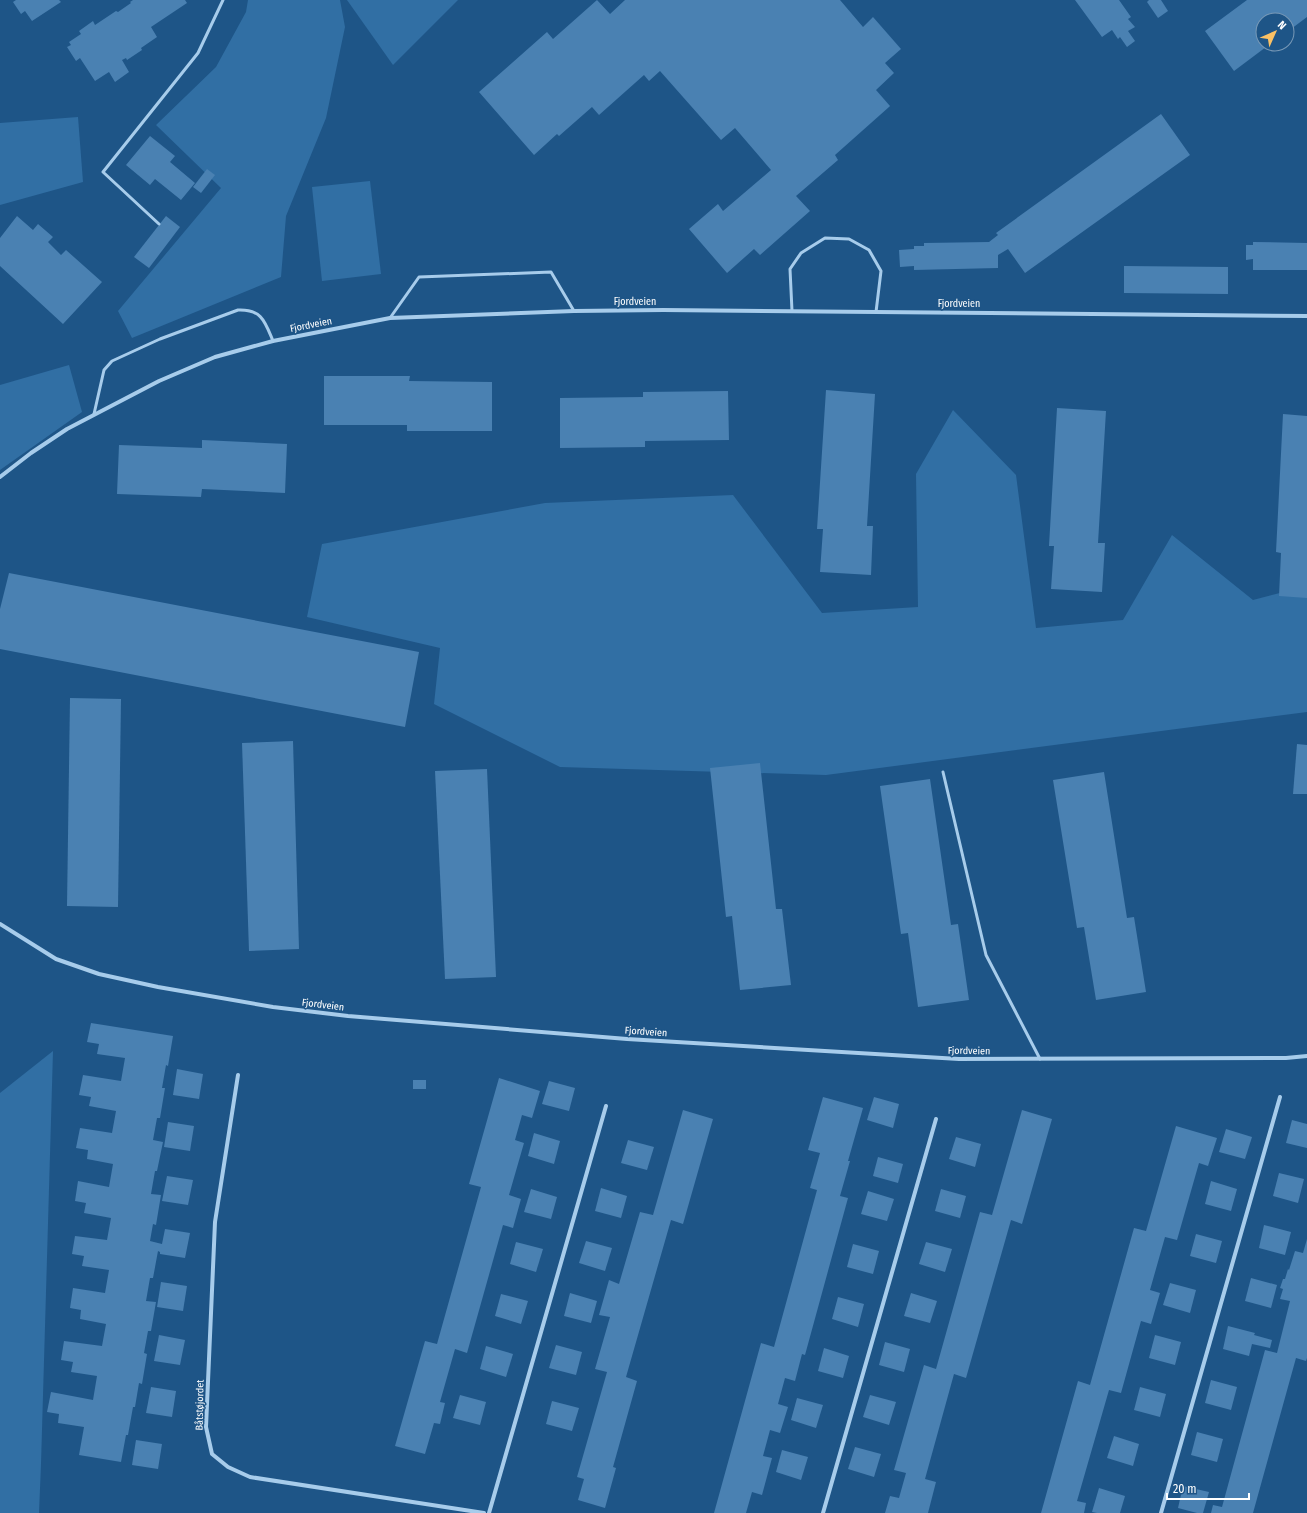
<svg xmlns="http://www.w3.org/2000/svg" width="1307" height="1513" font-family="'Fira Sans Condensed',sans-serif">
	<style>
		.green { fill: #316fa4 }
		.building { fill: #4a81b2 }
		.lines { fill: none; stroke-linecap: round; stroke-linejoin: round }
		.lane { stroke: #a7cceb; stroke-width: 3 }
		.street { stroke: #a7cceb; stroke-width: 4 }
		.labels { text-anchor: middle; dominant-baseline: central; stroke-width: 3; stroke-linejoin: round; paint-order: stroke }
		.street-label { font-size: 10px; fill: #fff; stroke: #1e5587 }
	</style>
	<rect width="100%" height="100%" fill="#1e5587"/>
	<g class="green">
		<polygon points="248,0 340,0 345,27 326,118 286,216 281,277 132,338 118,311 221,188 156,125 216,67 246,12"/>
		<polygon points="347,0 458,0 393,65"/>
		<polygon points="78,117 83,182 0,205 0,123"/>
		<polygon points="370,181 381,274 322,281 312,187"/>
		<polygon points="69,365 82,412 0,470 0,385"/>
		<polygon points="953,410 1016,475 1036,628 1123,620 1172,535 1253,600 1307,586 1307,712 826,775 560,767 434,704 440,648 307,617 322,544 545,503 733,495 822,613 918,607 916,474"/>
		<polygon points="53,1051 41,1464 39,1513 0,1513 0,1093"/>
	</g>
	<g class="building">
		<polygon points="16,0 59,0 61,2 32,21 25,11 21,14 13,2"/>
		<polygon points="133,0 185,0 187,3 151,27 157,37 141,48 142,50 127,60 126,58 122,60 129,72 115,82 109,72 95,81 80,58 76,61 67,47 71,45 69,42 81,34 79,31 93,21 95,25 116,11 118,12 131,3 130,2"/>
		<polygon points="597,0 610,14 625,0 840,0 863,27 873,17 901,49 885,63 894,73 876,90 890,106 889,107 835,155 838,160 796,196 810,211 760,255 754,249 727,273 689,229 718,204 723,211 771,170 735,128 721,140 660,71 649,81 644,75 599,115 592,107 559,136 557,134 534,155 479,92 547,32 553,39"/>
		<polygon points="1075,0 1119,0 1131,17 1128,19 1135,27 1128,31 1135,41 1127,47 1120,37 1118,39 1112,30 1102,37"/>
		<polygon points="1149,0 1161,0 1168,11 1158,18 1147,2"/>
		<polygon points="1247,0 1307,0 1307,17 1287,32 1287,20 1263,20 1263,44 1270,44 1234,71 1205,31"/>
		<polygon points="1161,114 1190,155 1025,273 1008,249 998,255 998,268 914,270 914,266 900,267 899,250 914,249 914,246 924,246 924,243 989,242 998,235 996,233"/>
		<polygon points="150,136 175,156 170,162 195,183 181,200 155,179 150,185 126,165"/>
		<polygon points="207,169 215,175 201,193 193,187"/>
		<polygon points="17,216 33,230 38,224 53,237 48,242 61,255 66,250 102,282 63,324 0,266 0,238"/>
		<polygon points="166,216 180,227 149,268 134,257"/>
		<polygon points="1253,242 1307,243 1307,270 1253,270 1253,259 1246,260 1246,245 1253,245"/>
		<polygon points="1124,266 1228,267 1228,294 1124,293"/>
		<polygon points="324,376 410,376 409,381 492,382 492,431 407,431 407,425 324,425"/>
		<polygon points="826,390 875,394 867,526 873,526 871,575 820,572 823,529 817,529"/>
		<polygon points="728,391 729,440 645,441 645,447 560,448 560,398 643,397 643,392"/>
		<polygon points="1057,408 1106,411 1098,543 1105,543 1102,592 1051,589 1054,546 1049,546"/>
		<polygon points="1283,414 1307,416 1307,598 1279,596 1281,553 1276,552"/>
		<polygon points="202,440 287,444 285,493 202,489 201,497 117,494 119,445 202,448"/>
		<polygon points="9,573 419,652 405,727 0,649 0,609"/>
		<polygon points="70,698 121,699 118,907 67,906"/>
		<polygon points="293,741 299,949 249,951 242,743"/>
		<polygon points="1297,744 1307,745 1307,794 1293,794"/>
		<polygon points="760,763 776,909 782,909 791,985 740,990 732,916 726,917 710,768"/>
		<polygon points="487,769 496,977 445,979 435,771"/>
		<polygon points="1104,772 1127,918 1134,917 1146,992 1096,1000 1084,927 1077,928 1053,780"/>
		<polygon points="930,779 951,925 958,924 969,1000 918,1007 908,933 901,934 880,786"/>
		<polygon points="91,1023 173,1036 168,1066 166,1065 162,1088 165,1088 160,1118 157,1118 153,1140 163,1142 157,1171 155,1171 151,1194 161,1195 156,1225 153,1224 150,1241 162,1244 165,1229 190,1233 185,1258 160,1254 160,1252 158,1251 153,1278 150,1278 146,1301 156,1302 151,1331 148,1331 144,1353 147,1354 142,1384 139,1383 135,1407 133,1407 128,1435 126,1435 121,1462 79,1455 84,1427 58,1423 59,1414 47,1412 51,1392 93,1400 97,1376 71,1372 73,1362 61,1360 64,1341 102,1346 106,1324 80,1319 81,1310 70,1308 73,1288 105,1293 109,1270 82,1266 84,1256 72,1254 75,1236 107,1240 111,1218 84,1213 86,1203 75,1201 78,1181 109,1187 113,1164 87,1159 88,1150 76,1148 80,1128 112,1133 116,1111 89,1106 91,1097 79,1095 83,1075 121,1081 125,1058 97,1054 99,1044 87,1042"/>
		<polygon points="177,1069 203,1074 199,1099 173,1095"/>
		<polygon points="499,1078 540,1091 532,1118 522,1115 515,1140 524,1143 509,1195 521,1199 513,1228 503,1225 467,1353 455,1349 440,1402 445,1403 440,1424 434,1423 425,1454 395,1446 425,1341 437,1344 451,1294 481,1187 469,1184"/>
		<rect x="413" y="1080" width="13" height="9"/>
		<polygon points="549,1081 575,1088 569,1111 542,1104"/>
		<polygon points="823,1097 863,1108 848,1161 850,1161 840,1196 848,1198 805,1355 802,1354 795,1381 785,1378 778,1404 788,1407 780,1433 770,1430 763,1456 772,1458 762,1495 752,1492 746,1513 714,1513 761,1343 774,1347 817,1190 810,1188 820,1153 808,1150"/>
		<polygon points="874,1097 899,1104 893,1128 867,1120"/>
		<polygon points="683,1110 713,1119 683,1224 671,1220 626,1377 637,1381 613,1467 616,1468 605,1508 578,1500 584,1479 577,1477 607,1372 595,1369 610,1317 599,1315 609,1280 619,1284 640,1212 653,1215"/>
		<polygon points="1022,1110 1052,1119 1022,1224 1011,1220 966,1378 954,1374 925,1479 936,1482 928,1513 885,1513 890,1496 899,1498 906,1473 894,1470 924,1365 936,1369 980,1212 992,1215"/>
		<polygon points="1292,1120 1307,1124 1307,1148 1286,1143"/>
		<polygon points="168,1122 194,1126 190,1151 164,1147"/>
		<polygon points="1176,1126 1217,1138 1208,1166 1199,1163 1177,1240 1165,1237 1150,1290 1160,1293 1151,1324 1141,1321 1121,1393 1109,1390 1077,1501 1086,1503 1084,1513 1041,1513 1078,1381 1090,1385 1134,1228 1146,1231"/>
		<polygon points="1226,1129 1252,1137 1245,1159 1219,1152"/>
		<polygon points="534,1133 560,1141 554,1164 528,1156"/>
		<polygon points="956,1137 981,1144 975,1167 949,1159"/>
		<polygon points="628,1140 654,1147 647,1170 621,1163"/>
		<polygon points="878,1157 903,1164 898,1183 873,1176"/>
		<polygon points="1279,1173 1304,1179 1298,1203 1273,1196"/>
		<polygon points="167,1176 193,1180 188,1205 162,1201"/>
		<polygon points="1211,1181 1237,1189 1231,1211 1205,1204"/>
		<polygon points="601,1188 627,1196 621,1218 595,1211"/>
		<polygon points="531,1189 557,1197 551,1219 524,1212"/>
		<polygon points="941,1189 966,1196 960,1218 935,1211"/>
		<polygon points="868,1191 894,1199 887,1221 861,1214"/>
		<polygon points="1264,1225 1291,1232 1285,1255 1259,1248"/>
		<polygon points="1196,1234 1222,1241 1216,1263 1190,1256"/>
		<polygon points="1307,1239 1307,1358 1306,1361 1296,1358 1253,1513 1211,1513 1213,1505 1222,1507 1265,1350 1277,1353 1290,1301 1280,1299 1283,1289 1280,1288 1283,1279 1285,1279 1288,1269 1289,1270 1295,1251 1303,1253"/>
		<polygon points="586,1241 612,1248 605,1271 579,1263"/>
		<polygon points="516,1242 543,1249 536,1272 510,1264"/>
		<polygon points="926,1242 952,1249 945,1272 919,1264"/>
		<polygon points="853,1244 879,1251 873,1274 847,1267"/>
		<polygon points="1251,1278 1277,1285 1271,1308 1245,1301"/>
		<polygon points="161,1282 187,1286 183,1311 157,1307"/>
		<polygon points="1170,1283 1196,1290 1190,1313 1163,1305"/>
		<polygon points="570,1293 597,1301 591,1323 564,1316"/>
		<polygon points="911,1293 937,1301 930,1323 904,1316"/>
		<polygon points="501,1294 528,1301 521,1324 495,1316"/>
		<polygon points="838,1297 864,1304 858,1327 832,1319"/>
		<polygon points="1228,1326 1255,1333 1254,1335 1272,1340 1270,1348 1252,1344 1249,1356 1223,1349"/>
		<polygon points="159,1335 185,1340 180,1365 154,1361"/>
		<polygon points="1155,1335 1181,1342 1175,1365 1149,1358"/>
		<polygon points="885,1342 910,1349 904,1372 879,1365"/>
		<polygon points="556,1345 582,1352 576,1375 549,1368"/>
		<polygon points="486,1346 513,1354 506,1377 480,1369"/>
		<polygon points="824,1348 849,1356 843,1378 818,1371"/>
		<polygon points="1211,1380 1237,1387 1231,1410 1205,1403"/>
		<polygon points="151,1387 176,1391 172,1417 146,1413"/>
		<polygon points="1140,1387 1166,1394 1160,1417 1134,1410"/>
		<polygon points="460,1395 486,1402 480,1425 453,1418"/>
		<polygon points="870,1395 896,1402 889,1425 863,1417"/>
		<polygon points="797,1398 823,1405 816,1428 791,1420"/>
		<polygon points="552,1401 579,1408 572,1431 546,1424"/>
		<polygon points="1197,1432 1223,1439 1217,1462 1191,1455"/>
		<polygon points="1114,1436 1139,1444 1133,1466 1107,1458"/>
		<polygon points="136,1440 162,1444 158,1469 132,1465"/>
		<polygon points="855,1447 881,1454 874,1477 848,1469"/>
		<polygon points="782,1450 808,1457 801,1480 776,1472"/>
		<polygon points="1183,1486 1209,1492 1203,1513 1197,1513 1178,1508"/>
		<polygon points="1099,1488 1125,1496 1120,1513 1097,1513 1092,1512"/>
	</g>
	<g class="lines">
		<g class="lane">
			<polyline points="159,224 103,172 198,53 223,0"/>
			<polyline points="792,311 790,269 801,253 825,238 849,239 869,250 881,271 876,312"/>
			<polyline points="390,318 419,277 551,272 574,311"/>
			<path d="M94,414L104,370L112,361L160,339L238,310C262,309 265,322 273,341"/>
			<polyline points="943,772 986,955 1040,1059"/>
		</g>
		<g class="street">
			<polyline points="0,477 31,453 67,429 159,381 215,357 273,341 390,318 574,311 663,310 1307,316"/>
			<polyline points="0,924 56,959 99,974 158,987 273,1007 348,1016 627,1039 959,1059 1286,1058 1307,1056"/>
			<polyline points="238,1075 215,1222 206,1427 212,1454 228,1467 250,1477 484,1513"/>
			<polyline points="489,1513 606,1106"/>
			<polyline points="823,1513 936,1119"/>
			<polyline points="1161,1513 1280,1097"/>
		</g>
	</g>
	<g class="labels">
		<g class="street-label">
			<text x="635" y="302">Fjordveien</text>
			<text x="959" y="304">Fjordveien</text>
			<text transform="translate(311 325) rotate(-11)">Fjordveien</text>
			<text transform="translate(323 1005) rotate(7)">Fjordveien</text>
			<text transform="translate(646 1032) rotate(4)">Fjordveien</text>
			<text transform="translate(969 1051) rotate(1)">Fjordveien</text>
			<text transform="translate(200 1405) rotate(-89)">Båtstøjordet</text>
		</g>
	</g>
	<g transform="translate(1275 32) rotate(45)"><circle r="19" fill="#1e5587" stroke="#7899b7"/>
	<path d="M0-3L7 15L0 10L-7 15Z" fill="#fac165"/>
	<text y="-6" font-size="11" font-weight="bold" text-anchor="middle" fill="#ffffff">N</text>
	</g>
	<path d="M1167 1493v6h82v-6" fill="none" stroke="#ffffff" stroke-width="2"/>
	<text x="1173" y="1493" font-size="12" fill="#ffffff" stroke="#1e5587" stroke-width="3" paint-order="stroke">20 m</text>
</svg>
